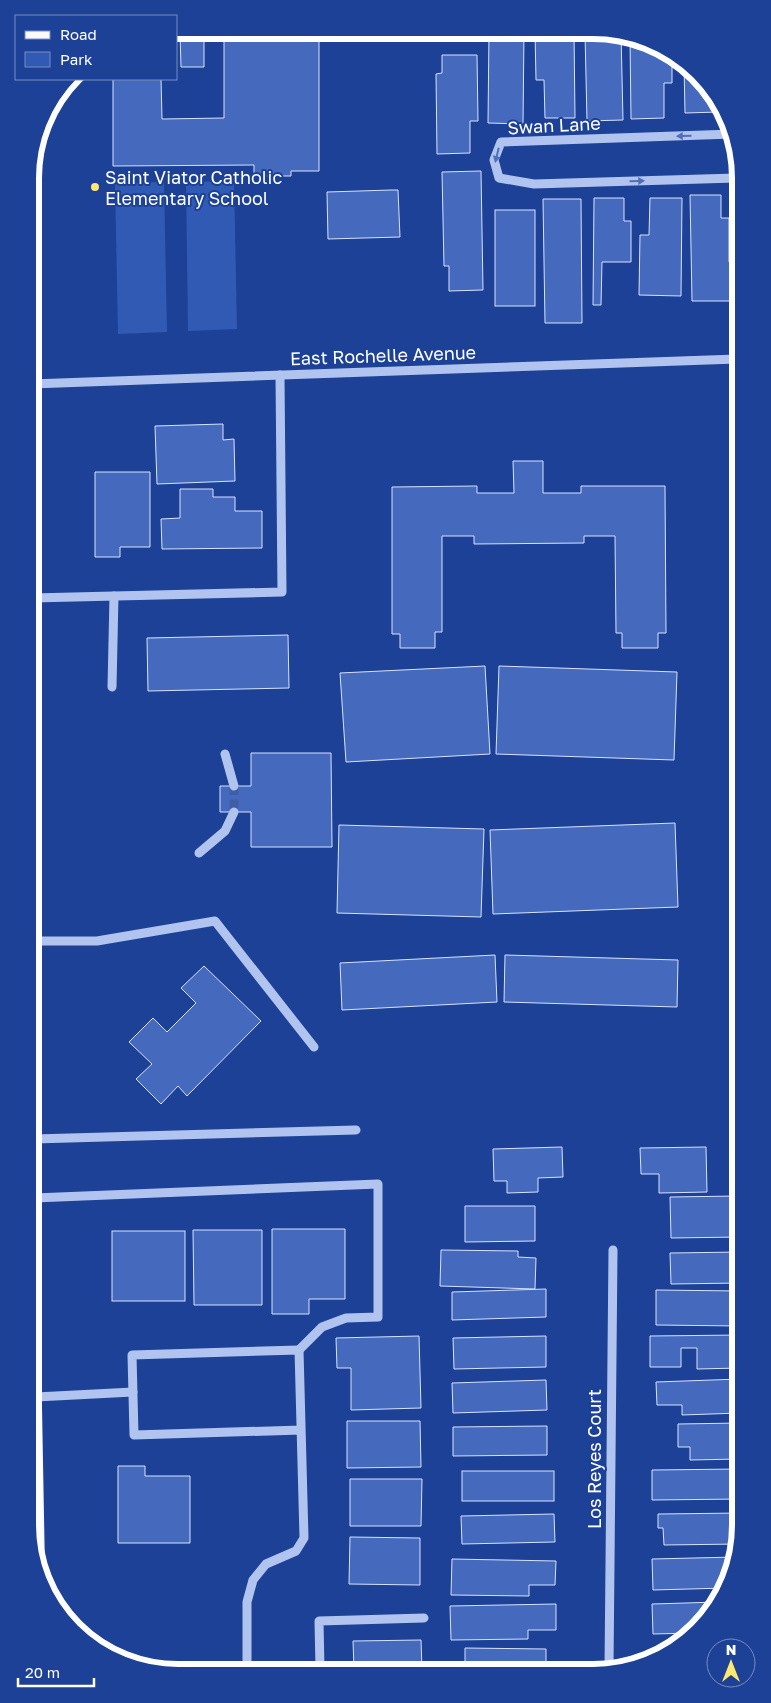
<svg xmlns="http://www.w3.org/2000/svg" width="771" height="1703" font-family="'Golos Text',sans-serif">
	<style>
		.green { fill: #315ab4 }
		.building { fill: #456abd; stroke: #d7e2fb }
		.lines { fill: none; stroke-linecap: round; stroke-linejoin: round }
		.minor-tunnel { stroke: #3e5ea6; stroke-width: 9; stroke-dasharray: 9 4.5; stroke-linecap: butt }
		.minor { stroke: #b0c4ef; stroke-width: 9 }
		.major { stroke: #f8faff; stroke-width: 12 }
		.oneway { fill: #506fb5 }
		.poi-dot { fill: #ffe86f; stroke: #1c4196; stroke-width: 2 }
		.labels { text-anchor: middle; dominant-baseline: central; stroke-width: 4; stroke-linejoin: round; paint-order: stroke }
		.street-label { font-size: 18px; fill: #fff; stroke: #1c4196 }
		.poi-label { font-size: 18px; fill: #fff; stroke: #1c4196; text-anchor: start }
		.rim { fill: none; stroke: #fff; stroke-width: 6 }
	</style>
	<rect width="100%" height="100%" fill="#1c4196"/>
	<g class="green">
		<polygon points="234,181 237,329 188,331 186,182"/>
		<polygon points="164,182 167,332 118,334 115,183"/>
	</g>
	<g class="building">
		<polygon points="224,30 319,31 319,171 291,171 291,176 254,176 254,165 113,166 113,79 161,79 162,119 224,118"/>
		<polygon points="204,32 204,67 181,67 180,33"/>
		<polygon points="489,32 524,32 523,124 488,123"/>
		<polygon points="535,32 574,32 575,118 545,118 544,80 536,80"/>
		<polygon points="585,33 621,33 623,120 587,121"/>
		<polygon points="630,38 672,57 672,83 664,83 664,118 631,119"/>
		<polygon points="442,55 477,55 478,121 470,121 470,153 437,154 436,74 442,73"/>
		<polygon points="684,64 691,67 719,112 685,113"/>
		<polygon points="481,171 483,290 449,291 449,266 444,266 442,172"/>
		<polygon points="391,190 398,190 400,237 328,239 327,192"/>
		<polygon points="690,195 721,195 721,218 729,218 729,262 732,262 732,301 692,301"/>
		<polygon points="594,198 624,198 624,221 631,221 631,262 602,262 601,305 593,305"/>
		<polygon points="650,198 682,198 681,296 639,295 640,235 649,235"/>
		<polygon points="543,199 581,199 582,323 545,323"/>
		<rect x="495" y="210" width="40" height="96"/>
		<polygon points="223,424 223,440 234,439 235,481 157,484 155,426"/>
		<polygon points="513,461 543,461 543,493 581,493 581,486 665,486 666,633 658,633 658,648 622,648 622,633 616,633 615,536 584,536 584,543 474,544 474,536 442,536 442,632 435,632 435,648 400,648 400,634 392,634 392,487 477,486 477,493 514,493"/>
		<polygon points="95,472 150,472 150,547 120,547 120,557 95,557"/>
		<polygon points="180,489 213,489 213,497 235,497 235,511 262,511 262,548 162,549 161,519 180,518"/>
		<polygon points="288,635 289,688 148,691 147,638"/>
		<polygon points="485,666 490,754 346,762 340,673"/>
		<polygon points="499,666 677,672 674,760 496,754"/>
		<polygon points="251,753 331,753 332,847 251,847 251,812 220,812 220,786 251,786"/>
		<polygon points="675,823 678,907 493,914 490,830"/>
		<polygon points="339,825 484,829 481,917 337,913"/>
		<polygon points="495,955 497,1002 342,1010 340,963"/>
		<polygon points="505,955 678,960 677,1007 504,1002"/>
		<polygon points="204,966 261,1021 187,1096 178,1086 161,1104 136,1079 152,1064 129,1042 153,1018 167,1032 196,1003 181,988"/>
		<polygon points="562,1147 563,1177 538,1178 538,1192 507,1193 507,1181 494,1181 493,1149"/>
		<polygon points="706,1147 707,1192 659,1193 659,1174 641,1174 640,1148"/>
		<polygon points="737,1196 737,1201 740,1200 740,1237 671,1238 670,1197"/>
		<polygon points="465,1206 535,1206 535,1241 465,1242"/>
		<polygon points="272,1229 345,1229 345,1299 309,1299 309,1314 272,1314"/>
		<polygon points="193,1230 262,1230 262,1305 194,1305"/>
		<rect x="112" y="1231" width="73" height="70"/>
		<polygon points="441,1250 518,1251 518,1257 536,1258 535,1289 440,1286"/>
		<polygon points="740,1252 740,1283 671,1284 670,1253"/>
		<polygon points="546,1289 546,1317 452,1320 452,1292"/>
		<polygon points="656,1290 740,1291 740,1326 656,1325"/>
		<polygon points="740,1335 740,1368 697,1369 697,1348 681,1348 681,1367 650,1367 650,1336"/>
		<polygon points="419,1336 421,1408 351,1410 351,1368 337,1368 336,1338"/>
		<polygon points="546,1336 546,1367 454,1369 453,1338"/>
		<polygon points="740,1379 740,1413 682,1415 682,1405 657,1405 656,1382"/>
		<polygon points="546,1380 547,1410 453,1413 452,1383"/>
		<polygon points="347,1421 420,1421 421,1467 347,1468"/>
		<polygon points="740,1423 740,1459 690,1460 690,1447 678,1447 678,1424"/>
		<polygon points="547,1426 547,1455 453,1456 453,1427"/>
		<polygon points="118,1466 145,1466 145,1476 190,1476 190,1543 118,1543"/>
		<polygon points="740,1469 741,1499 652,1500 652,1470"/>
		<rect x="462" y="1471" width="92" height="30"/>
		<polygon points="350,1479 422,1479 421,1526 350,1526"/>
		<polygon points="741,1513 741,1535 739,1544 664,1545 663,1528 658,1528 658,1514"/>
		<polygon points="554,1514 555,1542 462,1544 461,1516"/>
		<polygon points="350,1537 420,1538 420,1585 349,1584"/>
		<polygon points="736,1557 730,1582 726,1588 653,1590 652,1559"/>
		<polygon points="452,1559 556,1561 555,1585 529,1585 529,1596 451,1595"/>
		<polygon points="718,1602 710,1616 692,1633 653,1634 652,1604"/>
		<polygon points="556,1604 556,1630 528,1630 528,1639 451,1640 450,1606"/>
		<polygon points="421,1640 422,1669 354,1669 353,1641"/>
		<polygon points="465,1648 546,1649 546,1668 465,1669"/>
	</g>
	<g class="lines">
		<polyline class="minor-tunnel" points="234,786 234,812"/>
		<g class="minor">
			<polyline points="733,134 501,142 494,160 499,178 534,184 736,178"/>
			<polyline points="31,384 737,359"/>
			<polyline points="32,598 282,592 280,375"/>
			<polyline points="112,687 114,596"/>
			<polyline points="225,754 234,786"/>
			<polyline points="199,853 225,831 234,812"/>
			<polyline points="33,941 97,941 215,921 314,1047"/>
			<polyline points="34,1139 356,1130"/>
			<polyline points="34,1198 378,1184 378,1317 346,1318 322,1327 299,1350"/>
			<polyline points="36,1397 133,1392"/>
			<polyline points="609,1668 613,1250"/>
			<polyline points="320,1669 319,1621 424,1618"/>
			<polyline points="247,1670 247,1602 253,1580 266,1564 296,1551 304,1538 299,1350 132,1355 134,1435 301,1430"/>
		</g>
		<polyline class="major" points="34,1298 39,1570"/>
	</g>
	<defs><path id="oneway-solid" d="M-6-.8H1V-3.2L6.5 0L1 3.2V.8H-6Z" transform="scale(1.25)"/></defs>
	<g class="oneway">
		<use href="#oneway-solid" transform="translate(684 136) rotate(178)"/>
		<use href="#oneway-solid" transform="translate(497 155) rotate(104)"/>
		<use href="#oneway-solid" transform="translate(637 181) rotate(-2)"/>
	</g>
	<circle class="poi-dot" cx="95" cy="187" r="5"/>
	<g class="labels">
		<g class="street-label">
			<text transform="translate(554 125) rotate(-3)">Swan Lane</text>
			<text transform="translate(383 355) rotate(-2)">East Rochelle Avenue</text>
			<text transform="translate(594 1459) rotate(-90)">Los Reyes Court</text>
		</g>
		<g class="poi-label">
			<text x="105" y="177">Saint Viator Catholic<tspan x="105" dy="21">Elementary School</tspan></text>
		</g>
	</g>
	<path d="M0 0H771V1703H0ZM178 39H593A139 139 0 0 1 732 178V1525A139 139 0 0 1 593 1664H178A139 139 0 0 1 39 1525V178A139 139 0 0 1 178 39Z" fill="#1c4196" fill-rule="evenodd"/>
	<path class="rim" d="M178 39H593A139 139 0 0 1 732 178V1525A139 139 0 0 1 593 1664H178A139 139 0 0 1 39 1525V178A139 139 0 0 1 178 39Z"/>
	<rect x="15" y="15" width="162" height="65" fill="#1c4196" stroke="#778dc0"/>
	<rect x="25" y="31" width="25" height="8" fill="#f8faff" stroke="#778dc0"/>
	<text x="60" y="40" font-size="15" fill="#ffffff">Road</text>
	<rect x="25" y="52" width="25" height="15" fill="#315ab4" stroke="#778dc0"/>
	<text x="60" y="65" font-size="15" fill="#ffffff">Park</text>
	<g transform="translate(731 1663)"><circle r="24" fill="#1c4196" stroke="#778dc0"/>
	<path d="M0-4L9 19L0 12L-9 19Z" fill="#ffe86f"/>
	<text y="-8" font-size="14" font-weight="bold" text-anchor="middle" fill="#ffffff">N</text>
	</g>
	<path d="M18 1678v8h76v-8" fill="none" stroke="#ffffff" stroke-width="2.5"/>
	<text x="25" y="1678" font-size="15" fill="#ffffff" stroke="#1c4196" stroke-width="4" paint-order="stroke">20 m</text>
</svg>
